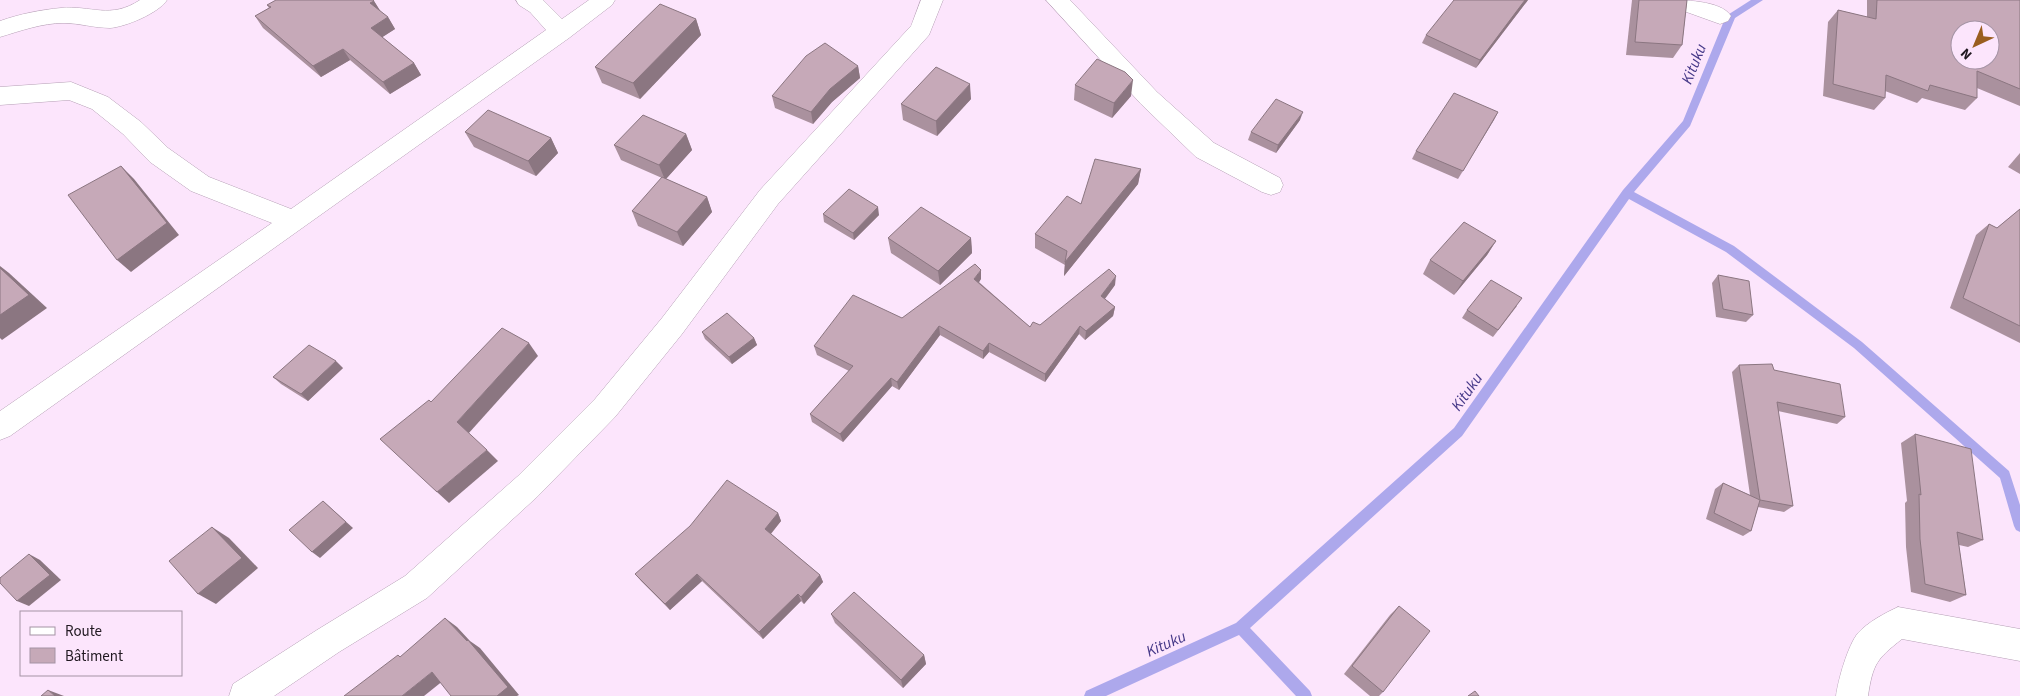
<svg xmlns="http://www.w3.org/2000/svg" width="2020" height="696" font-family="'Source Sans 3',sans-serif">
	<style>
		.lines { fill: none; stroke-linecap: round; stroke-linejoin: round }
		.stream { fill: #ada8ec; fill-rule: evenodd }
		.minor-casing { stroke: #b59fb5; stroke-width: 1 }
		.minor { fill: #fff; fill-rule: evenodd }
		.wall { fill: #aa919e }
		.shaded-wall { fill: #8b7681 }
		.building { fill: #c6a9b8; stroke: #8b7681; fill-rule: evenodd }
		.labels { text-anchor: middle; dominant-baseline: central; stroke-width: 4; stroke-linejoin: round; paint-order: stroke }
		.water-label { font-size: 16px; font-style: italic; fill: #473a89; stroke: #fce5fc }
	</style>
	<rect width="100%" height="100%" fill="#fce5fc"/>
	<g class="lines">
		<polygon class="stream" points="1751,0 1763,0 1735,18 1690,126 1634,192 1734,246 1862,342 2009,471 2020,505 2020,532 2016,530 2014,526 2000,478 1854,348 1726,252 1629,199 1462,436 1250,628 1310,691 1312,696 1296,696 1239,635 1106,696 1084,696 1086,691 1236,623 1454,428 1623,190 1683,121 1726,16"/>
		<defs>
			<g id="minor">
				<path d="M140,0H167C159,13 125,27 110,28C94,28 79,23 64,23C42,23 20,31 0,37V21C20,14 40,10 61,8C91,5 110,20 140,0Z"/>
				<polygon points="516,0 543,0 562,19 589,0 615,0 612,5 569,38 10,436 0,440 0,411 272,223 191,191 150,162 123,134 92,109 69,100 0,105 0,87 71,82 108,97 141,122 168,148 209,177 291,209 546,30 530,12 519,5"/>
				<polygon points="921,0 943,0 929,35 778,204 682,334 615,417 538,496 427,598 339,652 274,696 229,696 233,684 317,630 405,576 518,476 595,399 662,318 760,190 911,26"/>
				<polygon points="1046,0 1070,0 1157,92 1214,143 1280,178 1283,185 1280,192 1271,195 1262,192 1196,157 1141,104"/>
				<path d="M1664,0C1682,0 1721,0 1731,16L1728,21L1720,24L1667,5Z"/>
				<path d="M1898,607L2020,629V661L1902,639C1877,659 1873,663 1868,696H1836C1838,680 1848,645 1858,633C1868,622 1885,613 1898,607Z"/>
			</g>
		</defs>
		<use href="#minor" class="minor-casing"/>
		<use href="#minor" class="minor"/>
	</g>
	<g class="wall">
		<polygon points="1528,0 1476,68 1422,43 1426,35"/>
		<polygon points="1632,0 1687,0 1682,45 1673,58 1626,55"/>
		<polygon points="1867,0 2020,0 2020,106 1977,88 1977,98 1965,110 1922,98 1917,103 1885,91 1885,98 1874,110 1823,96 1828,22 1838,10 1867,17"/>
		<polygon points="374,1 380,11 388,17 395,29 382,37 414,63 421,75 390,94 350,60 321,77 263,28 255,16 269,8 267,5"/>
		<polygon points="696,19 701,35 640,99 602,83 595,67"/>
		<polygon points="858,66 860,78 832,102 813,124 775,108 772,96"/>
		<polygon points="1075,85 1131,96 1112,118 1074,100"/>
		<polygon points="971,99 937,136 903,120 901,104"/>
		<polygon points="1498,112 1458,179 1412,159 1416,151"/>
		<polygon points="1300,120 1276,153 1248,140 1251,132"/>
		<polygon points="465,132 551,138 558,153 536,176 474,147"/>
		<polygon points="686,134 692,150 666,179 707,197 712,212 683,246 638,226 632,211 662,178 621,160 614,145"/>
		<polygon points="2020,153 2020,174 2008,167"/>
		<polygon points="1141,169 1138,184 1064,276 1065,265 1035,248 1035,234 1081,204"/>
		<polygon points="2020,209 2020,343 1950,308 1976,235 1989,224 1997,228"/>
		<polygon points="823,214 879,215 854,240 824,222"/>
		<polygon points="888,238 971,238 972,253 940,285 891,253"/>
		<polygon points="1496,241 1487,255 1454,295 1423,274 1430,260"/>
		<polygon points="1718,275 1753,315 1746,322 1716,317 1712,283"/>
		<polygon points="981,279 979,282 1030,327 1040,325 1115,285 1105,299 1115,307 1113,316 1085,340 1079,334 1045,382 989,352 983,359 940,335 899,390 892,386 843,442 812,422 810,414 849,371 817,355 814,346 902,318"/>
		<polygon points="1517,306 1493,337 1462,318 1467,310"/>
		<polygon points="702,332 754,338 757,345 732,364 705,339"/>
		<polygon points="1739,365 1774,370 1845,417 1837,424 1778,411 1793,506 1784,512 1758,507 1751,531 1743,536 1706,519 1715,489 1723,483 1750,495 1732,372"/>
		<polygon points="343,368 308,401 281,384 273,377"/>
		<polygon points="1915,434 1983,540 1968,547 1959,545 1966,595 1950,602 1911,592 1906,547 1905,503 1907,501 1901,443"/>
		<polygon points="778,513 781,521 771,534 820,575 823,582 804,604 801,601 763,639 702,581 670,610 641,581 635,574"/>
		<polygon points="1399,606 1383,692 1379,696 1370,696 1344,674 1390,615"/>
		<polygon points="831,614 924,655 926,664 903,688 835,623"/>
	</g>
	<g class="shaded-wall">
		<polygon points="1525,0 1528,0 1476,68 1480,60"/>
		<polygon points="374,1 381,12 370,3"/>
		<polygon points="388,17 395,29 378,40 371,28"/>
		<polygon points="696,19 701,35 640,99 633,83"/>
		<polygon points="343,49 350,60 321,77 313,66"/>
		<polygon points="414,63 421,75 390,94 383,82"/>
		<polygon points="858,66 860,78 832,102 813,124 811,112 830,89"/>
		<polygon points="1133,80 1131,96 1112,118 1114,103"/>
		<polygon points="970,84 971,99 937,136 936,121"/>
		<polygon points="1303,112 1300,120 1276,153 1278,145"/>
		<polygon points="1498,112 1494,120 1458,179 1463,171"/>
		<polygon points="686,134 692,150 665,180 659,165"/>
		<polygon points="551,138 558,153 536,176 528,161"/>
		<polygon points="121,166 134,179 179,235 131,272 117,260"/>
		<polygon points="1141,169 1138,184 1064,276 1065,262"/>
		<polygon points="707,197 712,212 683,246 677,232"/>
		<polygon points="878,207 879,215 854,240 853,233"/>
		<polygon points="971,238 972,253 940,285 938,271"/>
		<polygon points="1496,241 1487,255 1454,295 1463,281"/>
		<polygon points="0,266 9,273 47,308 2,340 0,338"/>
		<polygon points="981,270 981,279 975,288 974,279"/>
		<polygon points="1116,276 1115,285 1100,305 1101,296"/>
		<polygon points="1115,307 1113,316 1085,340 1086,331"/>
		<polygon points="939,326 940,335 899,390 897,382"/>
		<polygon points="1080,326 1079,334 1045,382 1045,374"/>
		<polygon points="754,338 757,345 732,364 729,357"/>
		<polygon points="529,343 538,356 468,434 457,422"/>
		<polygon points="989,343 989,352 983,359 983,351"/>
		<polygon points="336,361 343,368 308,401 301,394"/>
		<polygon points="891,378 892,386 843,442 840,434"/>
		<polygon points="487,450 498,461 449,503 437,492"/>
		<polygon points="323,501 353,528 320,558 312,552"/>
		<polygon points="778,513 781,521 768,537 765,529"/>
		<polygon points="212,527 229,538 258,568 216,604 198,594"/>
		<polygon points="29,554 40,560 61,580 29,606 17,601"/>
		<polygon points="697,574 702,581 670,610 665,604"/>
		<polygon points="820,575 823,582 804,604 801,597"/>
		<polygon points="798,594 801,601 763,639 759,632"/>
		<polygon points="445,618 457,627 470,641 480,648 519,695 517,696 497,696 467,641"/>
		<polygon points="924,655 926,664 903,688 901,680"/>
		<polygon points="432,672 444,680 424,696 402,696"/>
		<polygon points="48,690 64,696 55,696"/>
	</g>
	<g class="building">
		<polygon points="276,0 373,0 374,1 370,3 388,17 371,28 414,63 383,82 343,49 313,66 255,16 271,7 267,5"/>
		<polygon points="1454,0 1525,0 1480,60 1426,35"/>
		<polygon points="1639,0 1687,0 1682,45 1635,42"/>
		<path d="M1877,0H2020V89L1977,71V98L1930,85L1928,91L1886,75L1885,98L1833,84L1838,10L1876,19ZM1960,30H1990V60H1960Z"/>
		<polygon points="660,4 696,19 633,83 595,67"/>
		<polygon points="825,43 858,66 830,89 811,112 772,96 806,56"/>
		<polygon points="1097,59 1125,72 1133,80 1114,103 1075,85"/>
		<polygon points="936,67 970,84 936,121 901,104"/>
		<polygon points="1454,93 1498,112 1463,171 1416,151"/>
		<polygon points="1276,99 1303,112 1278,145 1251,132"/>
		<polygon points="488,110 551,138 528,161 465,132"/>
		<polygon points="643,115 686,134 659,165 614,145"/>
		<polygon points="1095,159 1141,169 1065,262 1067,251 1035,234 1067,196 1081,204"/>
		<polygon points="121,166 167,223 117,260 68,195"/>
		<polygon points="662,177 707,197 677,232 632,211"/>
		<polygon points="849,189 878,207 853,233 823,214"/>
		<polygon points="921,207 971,238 938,271 888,238"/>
		<polygon points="2020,209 2020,326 1963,298 1989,224 1997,228"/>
		<polygon points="1464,222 1496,241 1463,281 1430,260"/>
		<polygon points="975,264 981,270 974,279 1030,327 1033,322 1040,325 1109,269 1116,276 1101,296 1115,307 1086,331 1080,326 1045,374 989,343 983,351 939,326 897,382 891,378 840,434 810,414 853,366 814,346 853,295 902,318"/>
		<polygon points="0,268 29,295 0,315"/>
		<polygon points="1718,275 1749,281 1753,315 1723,309"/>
		<polygon points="1491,280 1522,298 1498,330 1467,310"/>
		<polygon points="727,313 754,338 729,357 702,332"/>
		<polygon points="502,328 529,343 457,422 487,450 437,492 380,439 429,400 431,402"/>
		<polygon points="309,345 336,361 301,394 273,377"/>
		<polygon points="1772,364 1774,370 1840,384 1845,417 1777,402 1793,506 1760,500 1739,365"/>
		<polygon points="1915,434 1971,449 1983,540 1957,532 1966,595 1925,584 1920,539 1919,494 1921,495"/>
		<polygon points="727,480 778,513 765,529 820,575 801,597 798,594 759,632 697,574 665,604 635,574 690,526"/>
		<polygon points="1723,483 1760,500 1751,531 1714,513"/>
		<polygon points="323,501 346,522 312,552 289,530"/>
		<polygon points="212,527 242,558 198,594 169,561"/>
		<polygon points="29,554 50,575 17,601 0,583 0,578"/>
		<polygon points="854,592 924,655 901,680 831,614"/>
		<polygon points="1399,606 1430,631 1383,692 1352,666"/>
		<polygon points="445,618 467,641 468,640 508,687 497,696 451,696 432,672 402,696 344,696 398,655 400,657"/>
		<polygon points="48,690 55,696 41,696"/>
		<polygon points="1475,691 1479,696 1468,696"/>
	</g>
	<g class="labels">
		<g class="water-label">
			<text transform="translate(1694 64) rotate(-68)">Kituku</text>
			<text transform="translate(1467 392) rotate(-55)">Kituku</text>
			<text transform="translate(1166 644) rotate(-24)">Kituku</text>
		</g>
	</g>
	<rect x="20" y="611" width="162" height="65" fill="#fce5fc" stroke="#a493a4"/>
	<rect x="30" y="627" width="25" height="8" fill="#ffffff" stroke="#a493a4"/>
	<text x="65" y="636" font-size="15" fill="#201820">Route</text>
	<rect x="30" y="648" width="25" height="15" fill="#c6a9b8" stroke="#a493a4"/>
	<text x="65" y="661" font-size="15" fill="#201820">Bâtiment</text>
	<g transform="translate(1975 45) rotate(224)"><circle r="24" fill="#fce5fc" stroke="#a493a4"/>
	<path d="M0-4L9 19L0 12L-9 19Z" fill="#9a5e1f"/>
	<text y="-8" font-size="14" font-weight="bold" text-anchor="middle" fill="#201820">N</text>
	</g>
</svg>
